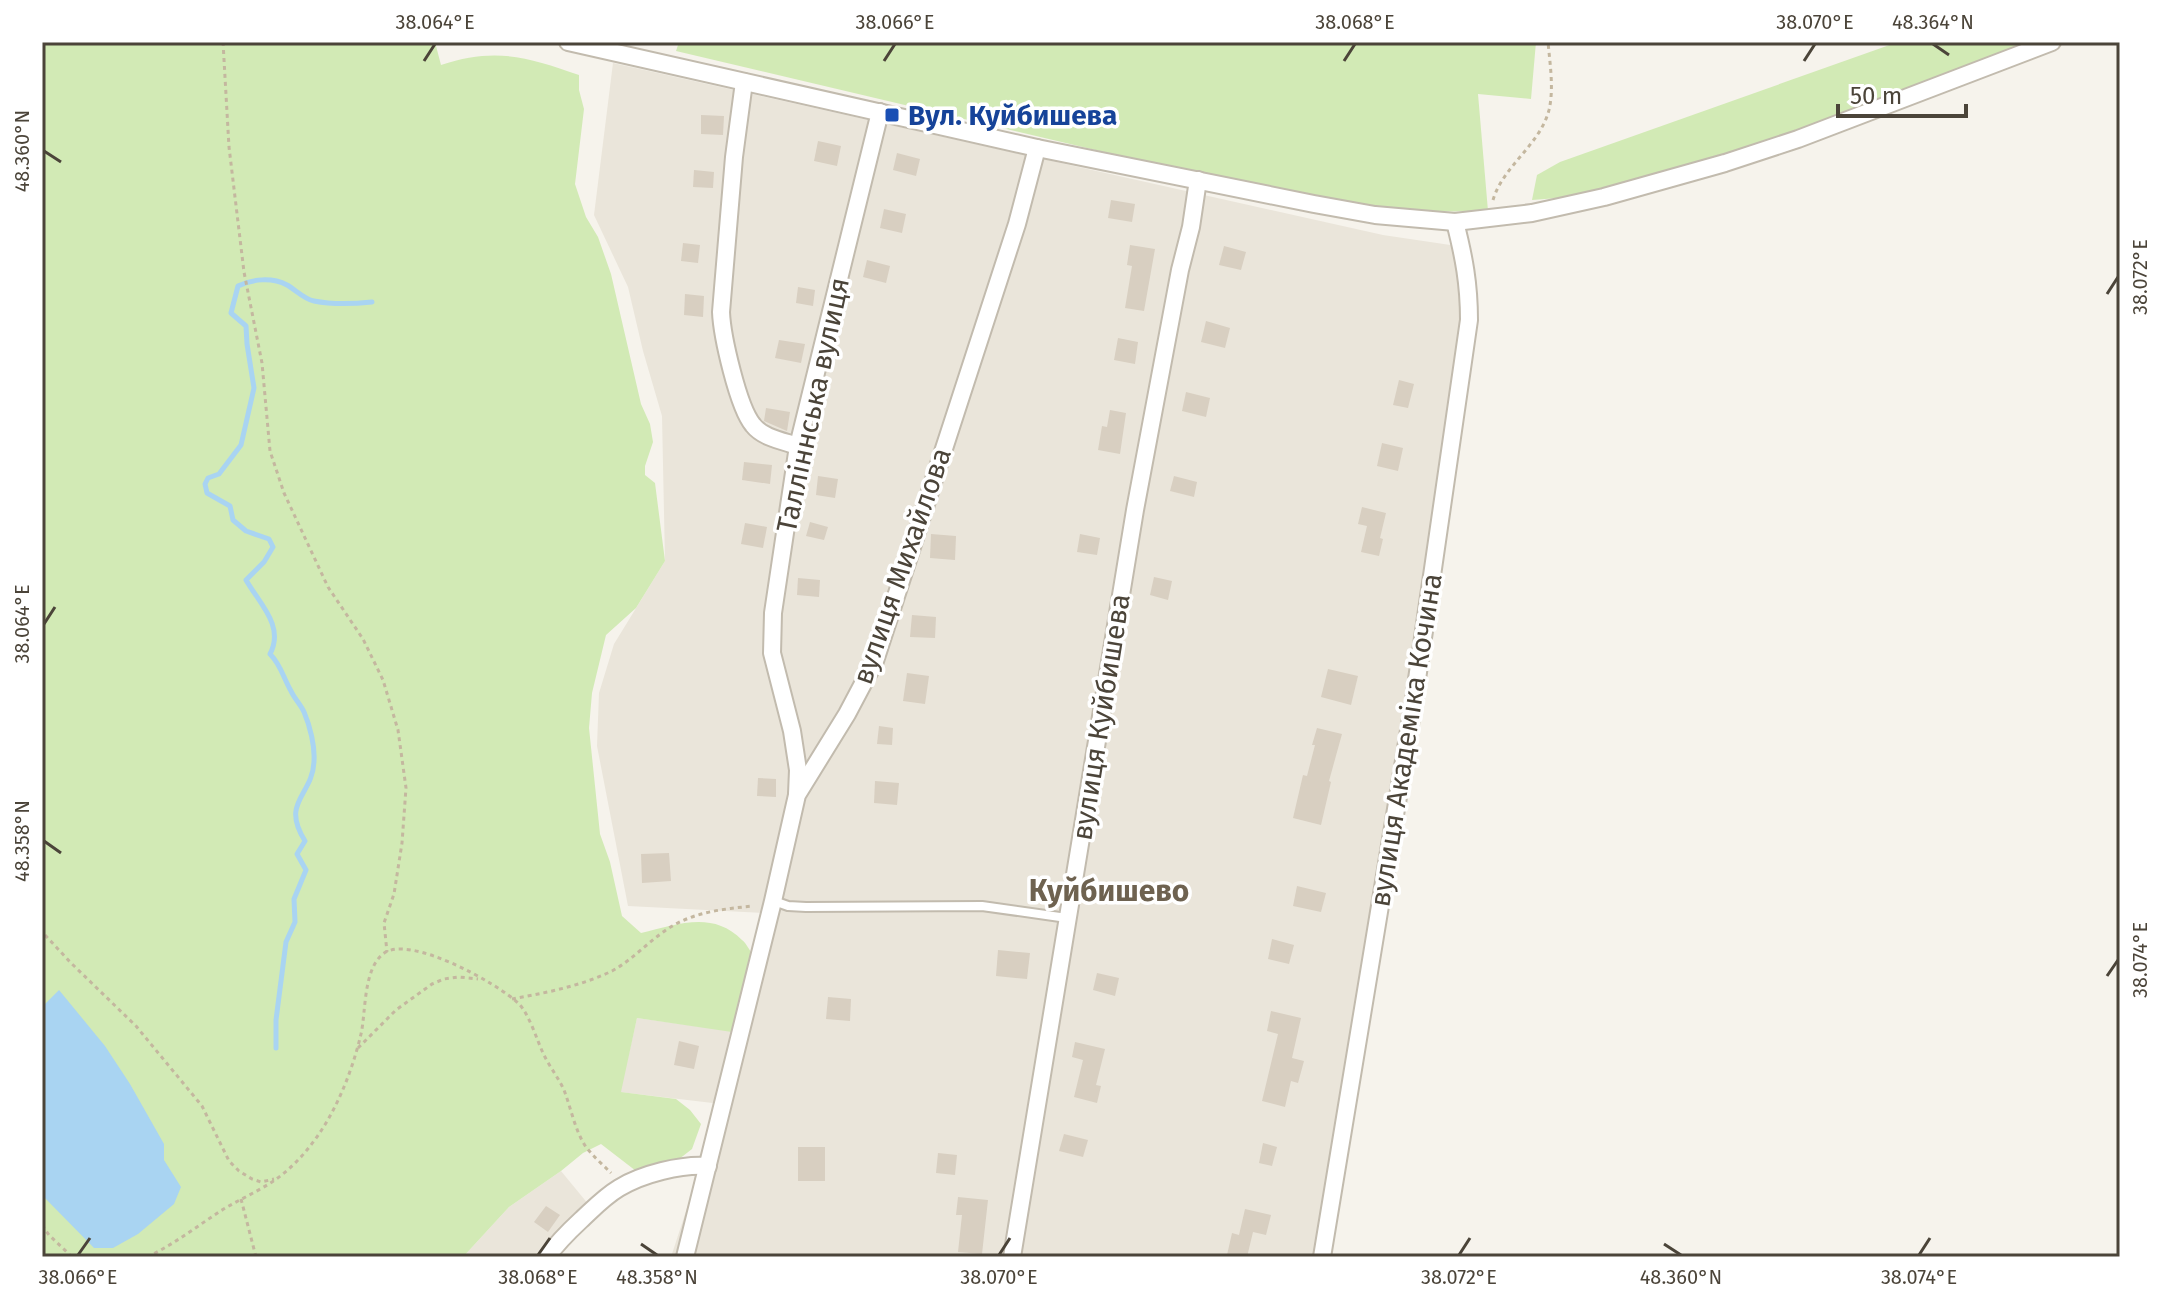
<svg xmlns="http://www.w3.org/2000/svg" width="2162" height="1299" font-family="'Fira Sans',sans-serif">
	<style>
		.residential { fill: #eae5da }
		.green { fill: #d2eab5 }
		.water { fill: #a9d4f2 }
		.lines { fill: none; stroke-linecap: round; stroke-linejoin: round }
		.stream { stroke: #a9d4f2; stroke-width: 5 }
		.building { fill: #d8cfc1 }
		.service-casing { stroke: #c2bbae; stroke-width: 12 }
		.minor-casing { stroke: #c2bbae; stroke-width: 20 }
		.path { stroke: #c4b79f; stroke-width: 3; stroke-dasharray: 4 4; stroke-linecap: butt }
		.service { stroke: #fff; stroke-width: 8 }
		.minor { stroke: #fff; stroke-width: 16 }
		.ticks { fill: none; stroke: #4b4439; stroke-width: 3 }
		.transit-dot { fill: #1a4fb4; stroke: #fff; stroke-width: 3 }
		.labels { text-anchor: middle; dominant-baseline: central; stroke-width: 7; stroke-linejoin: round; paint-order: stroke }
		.transit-label { font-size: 28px; font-weight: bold; fill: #164399; stroke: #fff; text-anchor: start }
		.street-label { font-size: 28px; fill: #4b4439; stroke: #fff }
		.neighbourhood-label { font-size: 30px; font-weight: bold; fill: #6e6250; stroke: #fff }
		.neatline { fill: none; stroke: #4b4439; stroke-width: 3 }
		.ticks-label { font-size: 20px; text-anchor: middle; fill: #4b4439 }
	</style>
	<rect width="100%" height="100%" fill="#f6f3ec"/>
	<g class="residential">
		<polygon points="613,63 1383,235 1457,246 1461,332 1411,664 1314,1257 671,1257 721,1104 620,1092 637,1018 732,1031 764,913 628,906 597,746 599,693 614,644 665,561 662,416 643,351 628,287 594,215"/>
		<polygon points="561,1171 589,1205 538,1257 463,1257 509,1207"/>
	</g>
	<g class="green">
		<path d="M42,42H435L441,65C495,47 528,57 579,75V90L584,109L575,184L586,217L598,237L611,274L641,404L650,424L653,442L645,466V475L655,483L665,561L636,608L606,635L592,693L589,728L600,834L610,862L622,916L641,933C677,925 712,910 742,940C747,944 749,950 753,955L732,1032L637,1018L621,1092L676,1099L690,1110L701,1124L692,1149L674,1163L636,1171L601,1144L583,1153L561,1171L509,1207L463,1257H42Z"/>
		<polygon points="679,42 1536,42 1531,99 1478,94 1488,211 1402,212 1197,174 676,51"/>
		<polygon points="1898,42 2029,42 1793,137 1683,169 1571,197 1532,200 1537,175 1560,162"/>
	</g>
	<polygon class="water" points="59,990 105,1046 130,1084 164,1144 164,1160 181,1187 174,1204 138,1234 113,1248 94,1248 42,1195 42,1007"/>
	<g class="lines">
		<path class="stream" d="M276,1048V1020L286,942L295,922L294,899L306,870L297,854L305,841C280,801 313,796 314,761C315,746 310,726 304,712C301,705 294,698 291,691C283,677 281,665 270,654C285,626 259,603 246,580L264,562L273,547L269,539L246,531L233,520L230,506L207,493L205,484L208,478L219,474L241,445L254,388L247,344L246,326L231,313L238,286C252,279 272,277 287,285C296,290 304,299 314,301C334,305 353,304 372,302"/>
	</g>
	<g class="building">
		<polygon points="701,115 724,116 723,135 701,134"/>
		<polygon points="818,141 841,146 837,166 814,161"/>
		<polygon points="897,153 920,159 916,176 893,170"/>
		<polygon points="694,170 714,172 713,188 693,187"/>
		<polygon points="1111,200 1135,204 1132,222 1108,218"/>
		<polygon points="884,209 906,214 902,233 880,228"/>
		<polygon points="683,243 700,245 698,263 681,261"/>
		<polygon points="1130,245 1155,249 1144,311 1125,308 1132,266 1127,265"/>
		<polygon points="1224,246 1246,252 1241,270 1219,265"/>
		<polygon points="867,260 890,266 886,283 863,277"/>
		<polygon points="798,287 815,290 813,306 796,303"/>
		<polygon points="685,294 704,296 703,317 684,315"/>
		<polygon points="1206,321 1230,328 1225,348 1201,342"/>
		<polygon points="1118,338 1138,342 1135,364 1114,360"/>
		<polygon points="779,340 805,344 801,363 775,358"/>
		<polygon points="1399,380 1414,384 1408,408 1393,405"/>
		<polygon points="1186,392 1210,398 1206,417 1182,411"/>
		<polygon points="766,408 790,412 787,431 764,421"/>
		<polygon points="1110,410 1126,413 1120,454 1098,450 1102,426 1107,427"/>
		<polygon points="1382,443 1403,448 1398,471 1377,466"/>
		<polygon points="744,462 772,465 770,484 742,480"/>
		<polygon points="818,476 838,479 835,498 816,495"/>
		<polygon points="1174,476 1197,482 1194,497 1170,491"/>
		<polygon points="1362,507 1386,513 1380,538 1383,539 1379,556 1361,552 1367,526 1358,524"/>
		<polygon points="810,522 828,527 824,540 806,536"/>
		<polygon points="745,523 767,527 763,548 741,544"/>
		<polygon points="931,534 956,536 955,560 930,558"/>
		<polygon points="1080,534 1100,538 1097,555 1077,552"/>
		<polygon points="1154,577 1172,581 1168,600 1150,595"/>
		<polygon points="798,578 820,580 819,597 797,595"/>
		<polygon points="912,615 936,617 935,638 910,637"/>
		<polygon points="1328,669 1358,676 1351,705 1321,697"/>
		<polygon points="907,673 929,676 925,704 903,701"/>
		<polygon points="879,726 893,728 892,745 877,744"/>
		<polygon points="1317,728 1342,734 1329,781 1331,782 1321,825 1293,818 1303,775 1307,776 1315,745 1312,745"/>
		<polygon points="758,778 776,779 776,797 757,796"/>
		<polygon points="875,781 899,783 897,805 874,803"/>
		<polygon points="669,853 671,881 642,883 641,854"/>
		<polygon points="1297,886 1326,893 1321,912 1293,906"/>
		<polygon points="1272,939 1294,945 1289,964 1268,959"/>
		<polygon points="998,950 1030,953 1027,979 996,976"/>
		<polygon points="1097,973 1119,978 1115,996 1093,990"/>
		<polygon points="828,997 851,999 850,1021 826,1019"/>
		<polygon points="1271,1011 1301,1018 1292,1058 1304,1061 1298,1083 1291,1081 1285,1107 1262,1101 1278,1034 1267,1031"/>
		<polygon points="679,1041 699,1046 694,1069 674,1065"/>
		<polygon points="1075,1042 1105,1049 1096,1085 1101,1086 1097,1103 1074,1097 1083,1060 1072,1057"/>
		<polygon points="1064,1134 1088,1140 1083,1157 1059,1151"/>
		<polygon points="1263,1143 1277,1147 1272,1166 1259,1163"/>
		<rect x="798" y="1147" width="27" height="34"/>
		<polygon points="938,1153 957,1155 955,1175 936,1173"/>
		<polygon points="958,1197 988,1200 982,1254 958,1252 962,1215 956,1215"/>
		<polygon points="546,1206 560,1215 548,1232 534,1222"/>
		<polygon points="1245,1209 1271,1215 1266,1235 1253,1232 1247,1257 1227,1255 1232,1233 1239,1235"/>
	</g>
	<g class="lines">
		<defs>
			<polyline id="service" points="774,901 788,906 806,907 982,906 1067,918"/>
			<g id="minor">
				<polyline points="568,42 1037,148 1314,204 1375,215 1455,222 1532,213 1604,197 1725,163 1798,139 2052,42"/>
				<path d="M744,82L734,157L721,312C722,336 738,407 753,425C763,438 783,441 798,446"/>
				<polyline points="797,794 798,770 792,731 772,653 773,613 798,446 880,112"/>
				<path d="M547,1257C557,1243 568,1232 581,1220C593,1209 604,1197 619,1188C642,1174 681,1164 708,1166"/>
				<polyline points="685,1257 773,901 797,795 847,714 875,661 1017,224 1037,148"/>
				<polyline points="1012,1257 1135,510 1180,270 1191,227 1198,180"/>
				<path d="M1322,1257L1414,700L1469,320C1469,284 1464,257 1455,222"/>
			</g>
		</defs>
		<use href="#service" class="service-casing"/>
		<use href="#minor" class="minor-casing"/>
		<g class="path">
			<polyline points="223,42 229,147 244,272 262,363 270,451 284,493 328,587 363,639 383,680 398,730 406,788 402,843 394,894 384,923 387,952"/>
			<path d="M1493,200C1503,166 1540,145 1549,110C1554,89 1550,64 1548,42"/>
			<polyline points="45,935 71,963 136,1026 202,1106 229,1161 239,1171 252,1179 261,1182 274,1179"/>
			<path d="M512,999C545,993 581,986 612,971C632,960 647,943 666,930C692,912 723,909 753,906"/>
			<polyline points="358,1048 396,1010 432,984 444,979 459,977 478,979"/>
			<polyline points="241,1199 256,1257"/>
			<polyline points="42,1225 49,1235 72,1257"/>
			<path d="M147,1257C173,1245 196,1227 219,1212C236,1201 255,1193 272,1182C320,1150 348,1089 361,1034C366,1012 363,970 383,954C408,933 499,984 519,1004C529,1014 537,1040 543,1053C549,1066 558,1077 564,1090C571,1108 575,1131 586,1147C593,1156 603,1165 611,1173"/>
		</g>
		<use href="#service" class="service"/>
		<use href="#minor" class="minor"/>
	</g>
	<path class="ticks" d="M1933,44L1949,55M424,61L435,44M884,61L895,44M1344,61L1355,44M1804,61L1815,44M44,151L61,162M2107,294L2118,277M44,624L55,607M44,841L61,853M2107,976L2118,960M641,1244L657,1255M1664,1244L1681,1255M78,1255L90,1238M538,1255L550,1238M999,1255L1010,1238M1459,1255L1470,1238M1919,1255L1930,1238"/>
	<rect class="transit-dot" x="884" y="107" width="16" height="16" rx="4"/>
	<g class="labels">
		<g class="transit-label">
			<text x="908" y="115">Вул. Куйбишева</text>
		</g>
		<g class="street-label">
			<text transform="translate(813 405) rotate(-78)">Талліннська вулиця</text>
			<text transform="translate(902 566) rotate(-71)">вулиця Михайлова</text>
			<text transform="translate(1101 717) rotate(-81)">вулиця Куйбишева</text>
			<text transform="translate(1406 740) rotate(-81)">вулиця Академіка Кочина</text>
		</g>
		<g class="neighbourhood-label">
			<text x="1109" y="891">Куйбишево</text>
		</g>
	</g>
	<rect width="2162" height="1299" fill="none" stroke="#ffffff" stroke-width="88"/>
	<path d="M1838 104v12h128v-12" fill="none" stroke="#4b4439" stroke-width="4"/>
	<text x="1850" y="104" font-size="24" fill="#4b4439" stroke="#ffffff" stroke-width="6" paint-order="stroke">50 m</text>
	<rect x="44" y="44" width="2074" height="1211" class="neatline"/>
	<g class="ticks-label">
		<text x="435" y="29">38.064°E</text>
		<text x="895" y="29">38.066°E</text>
		<text x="1355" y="29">38.068°E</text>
		<text x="1815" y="29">38.070°E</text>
		<text x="1933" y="29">48.364°N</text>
		<text transform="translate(22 151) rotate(-90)" y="7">48.360°N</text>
		<text transform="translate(2140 277) rotate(-90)" y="7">38.072°E</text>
		<text transform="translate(22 624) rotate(-90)" y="7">38.064°E</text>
		<text transform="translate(22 841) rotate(-90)" y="7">48.358°N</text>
		<text transform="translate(2140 960) rotate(-90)" y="7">38.074°E</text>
		<text x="78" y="1284">38.066°E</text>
		<text x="538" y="1284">38.068°E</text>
		<text x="657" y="1284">48.358°N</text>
		<text x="999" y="1284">38.070°E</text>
		<text x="1459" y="1284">38.072°E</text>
		<text x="1681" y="1284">48.360°N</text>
		<text x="1919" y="1284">38.074°E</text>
	</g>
</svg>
